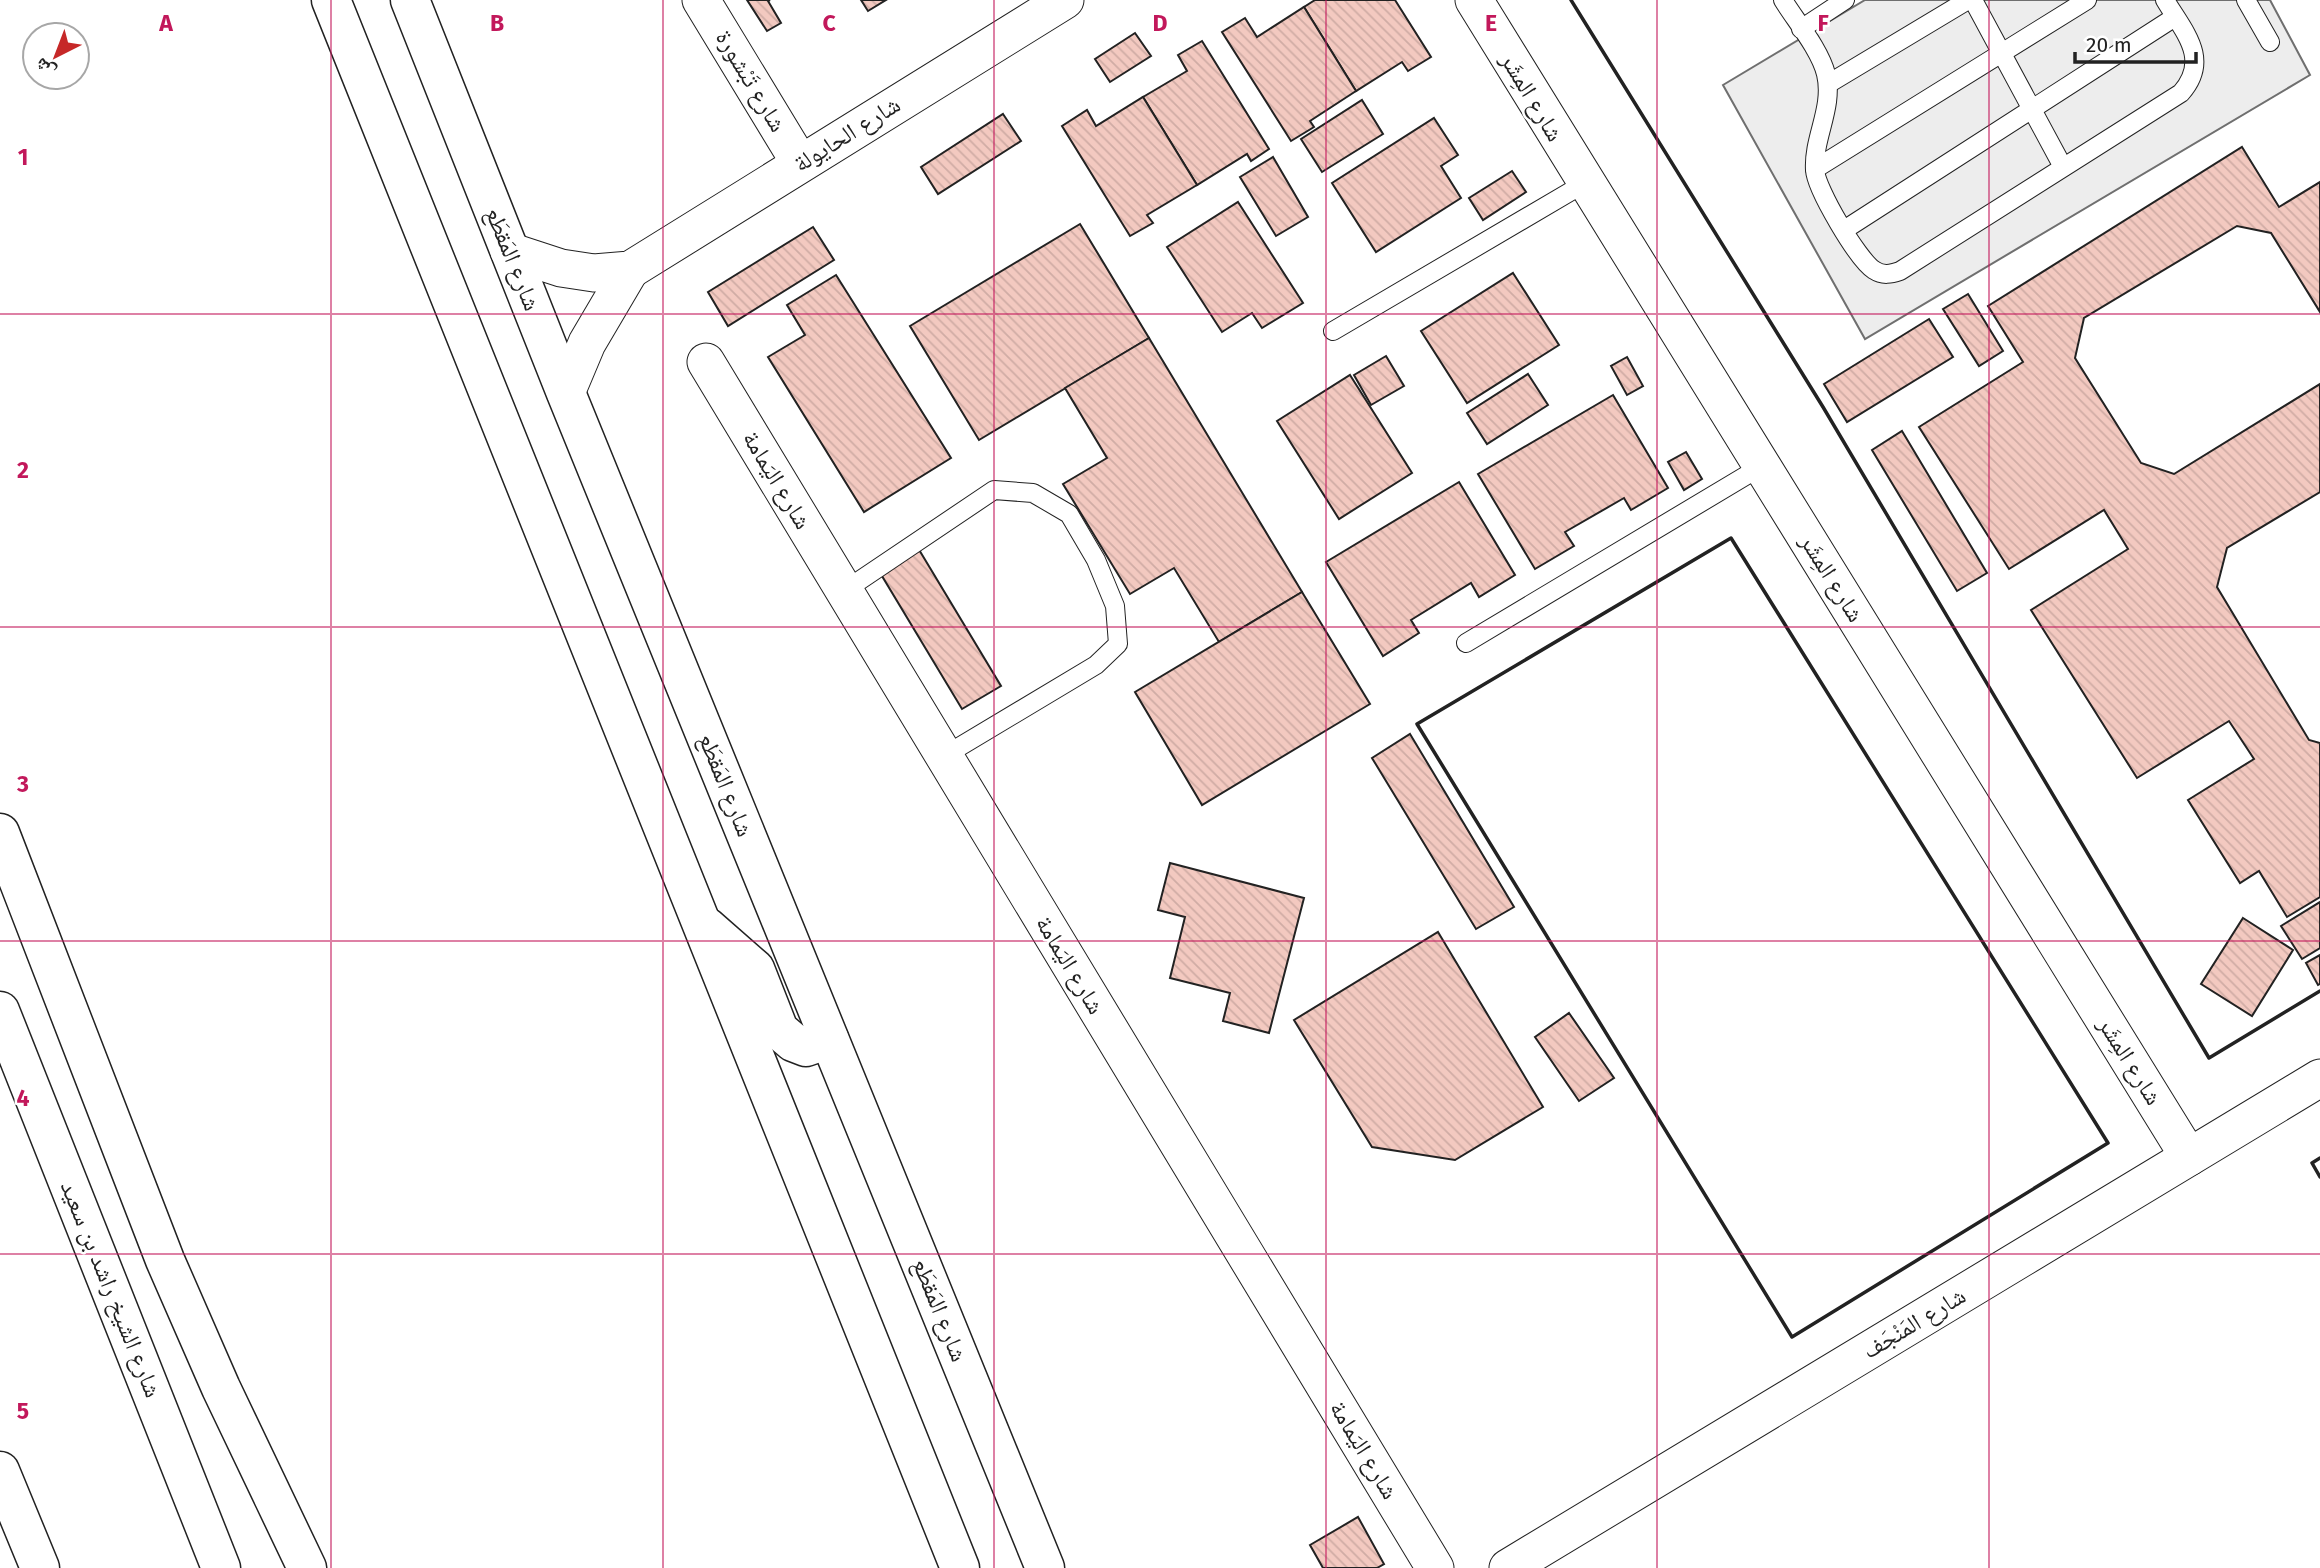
<svg xmlns="http://www.w3.org/2000/svg" width="2320" height="1568" font-family="'Fira Sans','Noto Naskh Arabic',sans-serif">
	<style>
		.parking { fill: #ededed; stroke: #6f6f6f; stroke-width: 2 }
		.building { fill: url(#building-back-hatch); stroke: #222; stroke-width: 2 }
		.lines { fill: none; stroke-linecap: round; stroke-linejoin: round }
		.service-casing { stroke: #222; stroke-width: 20 }
		.minor-casing { stroke: #222; stroke-width: 39 }
		.tertiary-casing { stroke: #222; stroke-width: 41 }
		.trunk-casing { stroke: #222; stroke-width: 41 }
		.service { stroke: #fff; stroke-width: 18 }
		.minor { stroke: #fff; stroke-width: 37 }
		.tertiary { stroke: #fff; stroke-width: 38 }
		.trunk { stroke: #fff; stroke-width: 38 }
		.wall { stroke: #222; stroke-width: 3.5 }
		.grid { fill: none; stroke: #c2185b; stroke-width: 2; stroke-opacity: 0.55 }
		.labels { text-anchor: middle; dominant-baseline: central; stroke-width: 5; stroke-linejoin: round; paint-order: stroke }
		.street-label { font-size: 24px; fill: #222; stroke: #fff }
		.grid-label { font-size: 23px; text-anchor: middle; font-weight: bold; fill: #c2185b; stroke: #fff; stroke-width: 5; stroke-linejoin: round; paint-order: stroke }
	</style>
	<defs>
		<pattern id="building-back-hatch" width="6" height="6" patternUnits="userSpaceOnUse" patternTransform="scale(1.75)"><rect width="6" height="6" fill="#f3c9c0"/><path d="M-1 5l2 2M0 0l6 6M5-1l2 2" fill="none" stroke="#d0aca5"/></pattern>
	</defs>
	<rect width="100%" height="100%" fill="#fff"/>
	<polygon class="parking" points="1865,0 2270,0 2310,75 1865,339 1723,85"/>
	<g class="building">
		<polygon points="747,0 770,0 768,1 781,23 767,31"/>
		<polygon points="861,0 886,0 868,11"/>
		<polygon points="1315,0 1395,0 1431,57 1408,71 1402,62 1356,91 1304,7"/>
		<polygon points="1304,7 1356,91 1310,121 1314,127 1291,141 1222,32 1245,18 1257,37"/>
		<polygon points="1135,33 1151,56 1110,82 1095,59"/>
		<polygon points="1202,41 1269,149 1251,161 1247,154 1197,185 1143,97 1187,71 1178,55"/>
		<polygon points="1143,97 1197,185 1147,215 1153,223 1130,236 1062,126 1087,110 1096,126"/>
		<polygon points="1362,100 1383,134 1322,172 1301,139"/>
		<polygon points="1003,114 1021,141 938,194 921,167"/>
		<polygon points="1434,118 1458,155 1441,166 1461,198 1376,252 1332,183"/>
		<polygon points="2242,147 2279,207 2320,182 2320,312 2271,233 2237,226 2084,318 2075,358 2141,463 2174,474 2320,384 2320,492 2227,548 2217,587 2309,740 2320,743 2320,897 2287,917 2259,871 2240,883 2188,800 2254,759 2229,721 2137,778 2031,610 2128,549 2104,510 2009,569 1919,427 2023,362 1988,306"/>
		<polygon points="1273,157 1308,217 1276,236 1240,177"/>
		<polygon points="1512,171 1526,192 1483,220 1469,198"/>
		<polygon points="1238,202 1303,303 1262,328 1252,313 1222,332 1167,247"/>
		<polygon points="1080,224 1149,338 979,440 910,326"/>
		<polygon points="813,227 834,260 728,326 708,292"/>
		<polygon points="1513,273 1559,345 1467,403 1421,331"/>
		<polygon points="836,275 951,458 864,512 768,357 805,335 787,305"/>
		<polygon points="1968,294 2003,351 1979,366 1943,309"/>
		<polygon points="1929,319 1953,357 1847,422 1824,384"/>
		<polygon points="1149,338 1302,592 1219,642 1174,568 1130,594 1063,484 1107,458 1065,388"/>
		<polygon points="1386,356 1404,386 1371,405 1354,375"/>
		<polygon points="1627,357 1643,386 1627,395 1611,366"/>
		<polygon points="1528,374 1548,405 1487,444 1467,413"/>
		<polygon points="1350,375 1412,473 1339,519 1277,421"/>
		<polygon points="1613,395 1668,488 1631,510 1624,498 1565,532 1574,546 1535,569 1478,474"/>
		<polygon points="1902,431 1987,573 1957,591 1872,450"/>
		<polygon points="1686,452 1702,479 1684,490 1668,462"/>
		<polygon points="1459,482 1515,575 1479,597 1471,583 1411,620 1419,633 1383,656 1326,562"/>
		<polygon points="918,548 1001,686 962,709 879,571"/>
		<polygon points="1302,592 1370,704 1202,805 1135,692"/>
		<polygon points="1410,734 1514,907 1476,929 1372,758"/>
		<polygon points="1170,863 1304,898 1269,1033 1223,1021 1230,993 1170,978 1185,917 1158,910"/>
		<polygon points="2320,902 2320,948 2302,959 2281,926"/>
		<polygon points="2243,918 2293,950 2252,1016 2201,984"/>
		<polygon points="1438,932 1543,1107 1455,1160 1372,1147 1294,1020"/>
		<polygon points="2320,955 2320,984 2318,985 2306,963"/>
		<polygon points="1569,1013 1614,1078 1579,1101 1535,1037"/>
		<polygon points="1358,1517 1384,1564 1377,1568 1323,1568 1310,1545"/>
	</g>
	<g class="lines">
		<defs>
			<g id="service">
				<path d="M1783,0C1796,21 1820,50 1826,74C1834,108 1813,137 1815,170C1816,189 1858,260 1874,270C1883,276 1891,274 1900,271L2181,93C2211,59 2184,32 2165,0"/>
				<polyline points="1973,0 2063,167"/>
				<polyline points="2246,0 2270,42"/>
				<polyline points="1801,29 1845,0"/>
				<polyline points="1828,84 1968,0"/>
				<polyline points="1815,169 2087,0"/>
				<polyline points="1844,230 2175,17"/>
				<polyline points="1333,331 1585,183"/>
				<polyline points="844,591 994,490 1033,493 1069,514 1096,560 1115,606 1118,644 1096,665 944,756"/>
				<polyline points="1466,643 1762,466"/>
			</g>
			<g id="minor">
				<polyline points="701,0 800,163"/>
				<polyline points="1474,0 2189,1157"/>
				<polyline points="509,251 561,268 594,273 630,270 1065,0"/>
				<polyline points="706,362 1435,1568"/>
				<polyline points="566,393 587,343 630,270"/>
				<polyline points="1508,1568 2320,1078"/>
			</g>
			<g id="tertiary">
				<polyline points="331,0 960,1568"/>
				<polyline points="410,0 566,393 1045,1568"/>
				<polyline points="707,927 755,969 779,1030 793,1042 806,1047 829,1039"/>
			</g>
			<g id="trunk">
				<polyline points="0,833 165,1260 221,1388 307,1568"/>
				<polyline points="0,1011 221,1568"/>
				<polyline points="0,1471 40,1568"/>
			</g>
		</defs>
		<use href="#service" class="service-casing"/>
		<use href="#minor" class="minor-casing"/>
		<use href="#tertiary" class="tertiary-casing"/>
		<use href="#trunk" class="trunk-casing"/>
		<use href="#service" class="service"/>
		<use href="#minor" class="minor"/>
		<use href="#tertiary" class="tertiary"/>
		<use href="#trunk" class="trunk"/>
		<g class="wall">
			<polyline points="1571,0 1823,407 2209,1058 2320,991"/>
			<polygon points="1731,538 2108,1143 1792,1337 1417,724"/>
			<polyline points="2320,1158 2312,1163 2320,1177"/>
		</g>
	</g>
	<path class="grid" d="M331,0V1568M663,0V1568M994,0V1568M1326,0V1568M1657,0V1568M1989,0V1568M0,314H2320M0,627H2320M0,941H2320M0,1254H2320"/>
	<g class="labels">
		<g class="street-label">
			<text transform="translate(751 81) rotate(59)">شارع تَبْشورة</text>
			<text transform="translate(1532 97) rotate(59)">شارع المِشَر</text>
			<text transform="translate(847 134) rotate(-32)">شارع الحايولة</text>
			<text transform="translate(513 259) rotate(68)">شارع المَقطَع</text>
			<text transform="translate(777 480) rotate(59)">شارع اليَمامة</text>
			<text transform="translate(1832 578) rotate(58)">شارع المِشَر</text>
			<text transform="translate(726 785) rotate(68)">شارع المَقطَع</text>
			<text transform="translate(1070 965) rotate(59)">شارع اليَمامة</text>
			<text transform="translate(2130 1061) rotate(58)">شارع المِشَر</text>
			<text transform="translate(111 1289) rotate(68)">شارع الشيخ راشد بن سعيد</text>
			<text transform="translate(940 1310) rotate(68)">شارع المَقطَع</text>
			<text transform="translate(1914 1323) rotate(-31)">شارع المَنْجَف</text>
			<text transform="translate(1364 1450) rotate(59)">شارع اليَمامة</text>
		</g>
	</g>
	<g class="grid-label">
		<text x="166" y="31">A</text>
		<text x="497" y="31">B</text>
		<text x="829" y="31">C</text>
		<text x="1160" y="31">D</text>
		<text x="1491" y="31">E</text>
		<text x="1823" y="31">F</text>
		<text x="23" y="165">1</text>
		<text x="23" y="478">2</text>
		<text x="23" y="792">3</text>
		<text x="23" y="1106">4</text>
		<text x="23" y="1419">5</text>
	</g>
	<g transform="translate(56 56) rotate(222)"><circle r="33" fill="#ffffff" stroke="#a7a7a7" stroke-width="2"/>
	<path d="M0-5L12 26L0 18L-12 26Z" fill="#c62828"/>
	<text y="-10" font-size="19" font-weight="bold" text-anchor="middle" fill="#222222">ش</text>
	</g>
	<path d="M2075 52v10h121v-10" fill="none" stroke="#222222" stroke-width="3.5"/>
	<text x="2086" y="52" font-size="21" fill="#222222" stroke="#ffffff" stroke-width="5" paint-order="stroke">20 m</text>
</svg>
